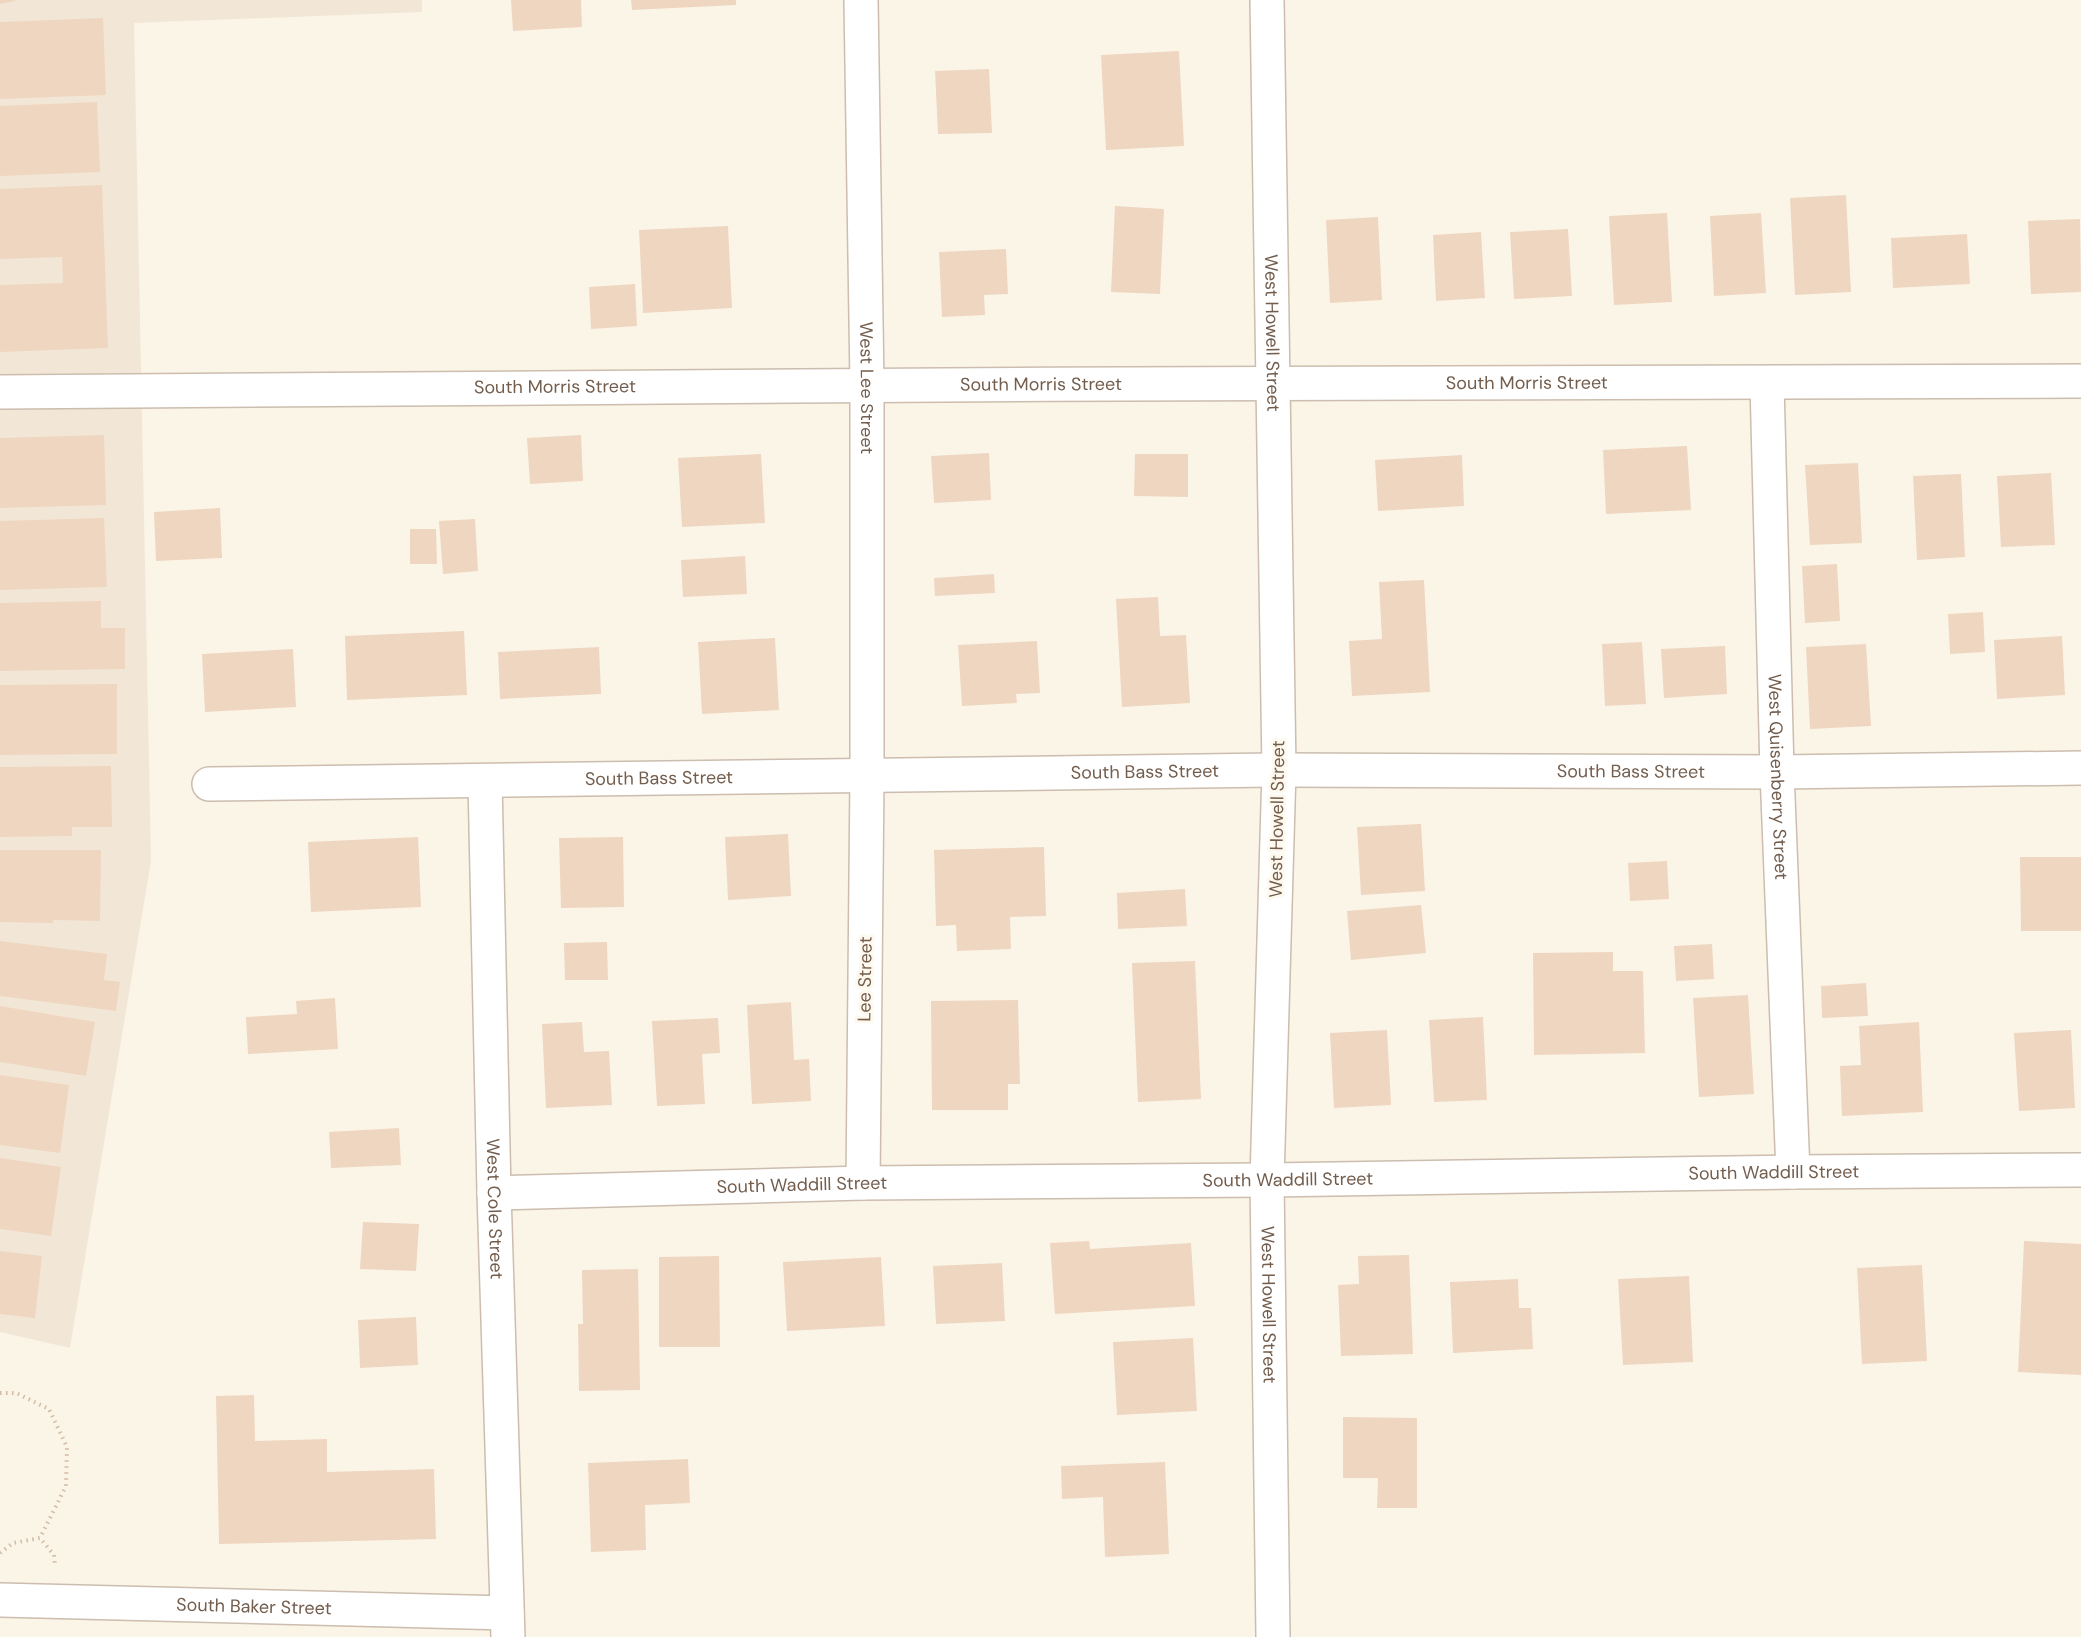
<svg xmlns="http://www.w3.org/2000/svg" width="2081" height="1637" font-family="'DM Sans',sans-serif">
	<style>
		.residential { fill: #f2e7d6 }
		.building { fill: #efd6c1 }
		.lines { fill: none; stroke-linecap: round; stroke-linejoin: round }
		.minor-casing { stroke: #ccbdae; stroke-width: 36 }
		.path { stroke: #d4baa4; stroke-width: 4; stroke-dasharray: 1.5 4.5; stroke-linecap: butt }
		.minor { stroke: #fff; stroke-width: 33 }
		.labels { text-anchor: middle; dominant-baseline: central; stroke-width: 6; stroke-linejoin: round; paint-order: stroke }
		.street-label { font-size: 18px; fill: #735d4d; stroke: #fef9ee }
	</style>
	<rect width="100%" height="100%" fill="#fbf5e8"/>
	<polygon class="residential" points="0,0 422,0 422,12 134,23 151,861 70,1348 0,1332"/>
	<g class="building">
		<polygon points="0,0 15,0 15,1 0,4"/>
		<polygon points="511,0 581,0 582,27 513,31"/>
		<polygon points="631,0 736,0 736,5 632,10"/>
		<polygon points="103,18 106,95 0,99 0,22"/>
		<polygon points="1179,51 1184,146 1106,150 1101,55"/>
		<polygon points="989,69 992,133 938,134 935,71"/>
		<polygon points="97,102 100,172 0,176 0,106"/>
		<polygon points="102,185 108,348 0,352 0,285 63,283 62,257 0,259 0,189"/>
		<polygon points="1846,195 1851,292 1795,295 1790,198"/>
		<polygon points="1115,206 1164,209 1160,294 1111,292"/>
		<polygon points="1667,213 1672,302 1614,305 1609,216"/>
		<polygon points="1761,213 1766,293 1714,296 1710,216"/>
		<polygon points="1378,217 1382,300 1330,303 1326,220"/>
		<polygon points="2080,219 2081,292 2031,294 2028,221"/>
		<polygon points="728,226 732,308 643,313 639,230"/>
		<polygon points="1568,229 1572,296 1514,299 1510,232"/>
		<polygon points="1481,232 1485,298 1436,301 1433,235"/>
		<polygon points="1967,234 1970,284 1893,288 1891,238"/>
		<polygon points="1006,249 1008,294 984,295 985,315 942,317 939,252"/>
		<polygon points="635,284 637,326 591,329 589,287"/>
		<polygon points="104,435 106,505 0,508 0,438"/>
		<polygon points="581,435 583,481 530,484 527,438"/>
		<polygon points="1687,446 1691,510 1606,514 1603,450"/>
		<polygon points="989,453 991,500 934,503 931,456"/>
		<polygon points="761,454 765,523 682,527 678,458"/>
		<polygon points="1135,454 1188,454 1188,497 1134,496"/>
		<polygon points="1462,455 1464,506 1378,511 1375,460"/>
		<polygon points="1858,463 1862,543 1810,545 1805,465"/>
		<polygon points="2051,473 2055,545 2001,547 1997,476"/>
		<polygon points="1961,474 1965,557 1917,560 1913,476"/>
		<polygon points="220,508 222,558 156,561 154,512"/>
		<polygon points="104,518 107,587 0,590 0,521"/>
		<polygon points="475,519 478,571 443,574 439,521"/>
		<polygon points="410,529 436,529 437,564 410,564"/>
		<polygon points="745,556 747,594 683,597 681,560"/>
		<polygon points="1837,564 1840,621 1805,623 1802,566"/>
		<polygon points="994,574 995,593 935,596 934,578"/>
		<polygon points="1424,580 1430,692 1352,696 1349,641 1382,639 1379,582"/>
		<polygon points="1158,597 1160,636 1186,635 1190,703 1122,707 1116,599"/>
		<polygon points="101,601 101,628 125,628 125,669 0,671 0,603"/>
		<polygon points="1983,612 1985,652 1950,654 1948,614"/>
		<polygon points="464,631 467,695 347,700 345,636"/>
		<polygon points="2062,636 2065,695 1997,699 1994,640"/>
		<polygon points="775,638 779,710 702,714 698,642"/>
		<polygon points="1037,641 1040,693 1016,694 1017,703 962,706 958,645"/>
		<polygon points="1642,642 1646,704 1605,706 1602,644"/>
		<polygon points="1866,644 1871,726 1810,729 1806,647"/>
		<polygon points="1725,646 1727,694 1664,698 1661,649"/>
		<polygon points="599,647 601,694 500,699 498,652"/>
		<polygon points="293,649 296,707 205,712 202,654"/>
		<polygon points="117,684 117,754 0,755 0,685"/>
		<polygon points="111,766 112,827 72,827 72,836 0,837 0,767"/>
		<polygon points="1421,824 1425,891 1361,895 1357,827"/>
		<polygon points="788,834 791,896 728,900 725,837"/>
		<polygon points="418,837 421,907 311,912 308,842"/>
		<polygon points="623,837 624,907 561,908 559,838"/>
		<polygon points="1044,847 1046,916 1010,917 1011,949 957,951 956,925 936,926 934,850"/>
		<polygon points="0,850 101,850 100,921 53,920 53,923 0,922"/>
		<polygon points="2020,857 2081,857 2081,931 2021,931"/>
		<polygon points="1667,861 1669,899 1630,901 1628,863"/>
		<polygon points="1185,889 1187,926 1118,929 1117,893"/>
		<polygon points="1421,905 1426,953 1351,960 1347,911"/>
		<polygon points="0,941 107,954 104,980 120,982 116,1011 0,996"/>
		<polygon points="607,942 608,980 565,980 564,943"/>
		<polygon points="1712,944 1714,979 1676,981 1674,946"/>
		<polygon points="1613,952 1613,971 1643,971 1645,1053 1534,1055 1533,953"/>
		<polygon points="1195,961 1201,1099 1138,1102 1132,963"/>
		<polygon points="1866,983 1868,1016 1822,1018 1821,986"/>
		<polygon points="1748,995 1754,1094 1699,1097 1693,998"/>
		<polygon points="335,998 338,1049 248,1054 246,1017 297,1014 296,1001"/>
		<polygon points="1018,1000 1020,1084 1008,1084 1008,1110 932,1110 931,1001"/>
		<polygon points="791,1002 794,1060 809,1059 811,1101 752,1104 747,1005"/>
		<polygon points="0,1006 95,1022 86,1076 0,1062"/>
		<polygon points="1483,1017 1487,1100 1434,1102 1429,1020"/>
		<polygon points="718,1018 720,1053 702,1054 705,1104 657,1106 652,1021"/>
		<polygon points="582,1022 584,1052 609,1051 612,1105 546,1108 542,1024"/>
		<polygon points="1919,1022 1923,1112 1842,1116 1840,1066 1861,1065 1859,1026"/>
		<polygon points="1387,1030 1391,1105 1334,1108 1330,1033"/>
		<polygon points="2071,1030 2075,1108 2019,1111 2014,1033"/>
		<polygon points="0,1075 69,1085 60,1153 0,1145"/>
		<polygon points="399,1128 401,1165 331,1168 329,1132"/>
		<polygon points="0,1158 61,1167 51,1236 0,1229"/>
		<polygon points="363,1222 419,1224 416,1271 360,1269"/>
		<polygon points="1089,1241 1090,1249 1191,1243 1195,1306 1055,1314 1050,1243"/>
		<polygon points="2024,1241 2081,1244 2081,1375 2018,1372"/>
		<polygon points="0,1251 42,1256 35,1318 0,1314"/>
		<polygon points="1409,1255 1413,1354 1341,1356 1338,1285 1359,1284 1358,1256"/>
		<polygon points="719,1256 720,1347 659,1347 659,1257"/>
		<polygon points="881,1257 885,1326 787,1331 783,1262"/>
		<polygon points="1002,1263 1005,1321 936,1324 933,1266"/>
		<polygon points="1922,1265 1927,1361 1862,1364 1857,1268"/>
		<polygon points="638,1269 640,1390 579,1391 578,1324 583,1324 582,1270"/>
		<polygon points="1689,1276 1693,1362 1623,1365 1618,1279"/>
		<polygon points="1518,1279 1519,1308 1531,1308 1533,1349 1453,1353 1450,1282"/>
		<polygon points="416,1317 418,1365 360,1368 358,1320"/>
		<polygon points="1193,1338 1197,1411 1117,1415 1113,1342"/>
		<polygon points="254,1395 255,1441 327,1439 327,1472 434,1469 436,1539 219,1544 216,1396"/>
		<polygon points="1343,1417 1417,1418 1417,1508 1377,1508 1378,1478 1343,1478"/>
		<polygon points="688,1459 690,1503 645,1505 646,1550 591,1552 588,1463"/>
		<polygon points="1165,1462 1169,1554 1105,1557 1103,1497 1062,1499 1061,1466"/>
	</g>
	<g class="lines">
		<defs>
			<g id="minor">
				<path id="s1" d="M861,0L867,384V776L863,1183"/>
				<path id="s2" d="M1267,0L1279,770L1267,1180L1273,1637"/>
				<path id="s3" d="M1767,383L1777,772L1793,1172"/>
				<path id="s4" d="M0,392C694,383 1387,384 2081,381"/>
				<path id="s5" d="M485,781L494,1193L508,1637"/>
				<path id="s6" d="M209,784L1279,770L1777,772L2081,768"/>
				<path id="s7" d="M494,1193L863,1183L1267,1180L1793,1172L2081,1170"/>
				<path id="s8" d="M0,1600L507,1613"/>
			</g>
		</defs>
		<use href="#minor" class="minor-casing"/>
		<g class="path">
			<polyline points="0,1393 16,1393 49,1409 67,1447 66,1486 40,1538"/>
			<polyline points="0,1553 13,1543 40,1538 54,1555 55,1567"/>
		</g>
		<use href="#minor" class="minor"/>
	</g>
	<g class="labels">
		<g class="street-label">
			<text stroke="none"><textPath href="#s2" startOffset="333">West Howell Street</textPath></text>
			<text stroke="none"><textPath href="#s4" startOffset="1041">South Morris Street</textPath></text>
			<text stroke="none"><textPath href="#s4" startOffset="1527">South Morris Street</textPath></text>
			<text stroke="none"><textPath href="#s4" startOffset="555">South Morris Street</textPath></text>
			<text stroke="none"><textPath href="#s1" startOffset="388">West Lee Street</textPath></text>
			<text stroke="none"><textPath href="#s6" startOffset="936">South Bass Street</textPath></text>
			<text stroke="none"><textPath href="#s6" startOffset="1422">South Bass Street</textPath></text>
			<text stroke="none"><textPath href="#s3" startOffset="394">West Quisenberry Street</textPath></text>
			<text stroke="none"><textPath href="#s6" startOffset="450">South Bass Street</textPath></text>
			<text transform="translate(1277 819) rotate(-89)">West Howell Street</text>
			<text transform="translate(865 979) rotate(-89)">Lee Street</text>
			<text stroke="none"><textPath href="#s7" startOffset="1280">South Waddill Street</textPath></text>
			<text stroke="none"><textPath href="#s7" startOffset="794">South Waddill Street</textPath></text>
			<text stroke="none"><textPath href="#s7" startOffset="308">South Waddill Street</textPath></text>
			<text stroke="none"><textPath href="#s5" startOffset="428">West Cole Street</textPath></text>
			<text stroke="none"><textPath href="#s2" startOffset="1305">West Howell Street</textPath></text>
			<text stroke="none"><textPath href="#s8" startOffset="254">South Baker Street</textPath></text>
		</g>
	</g>
</svg>
